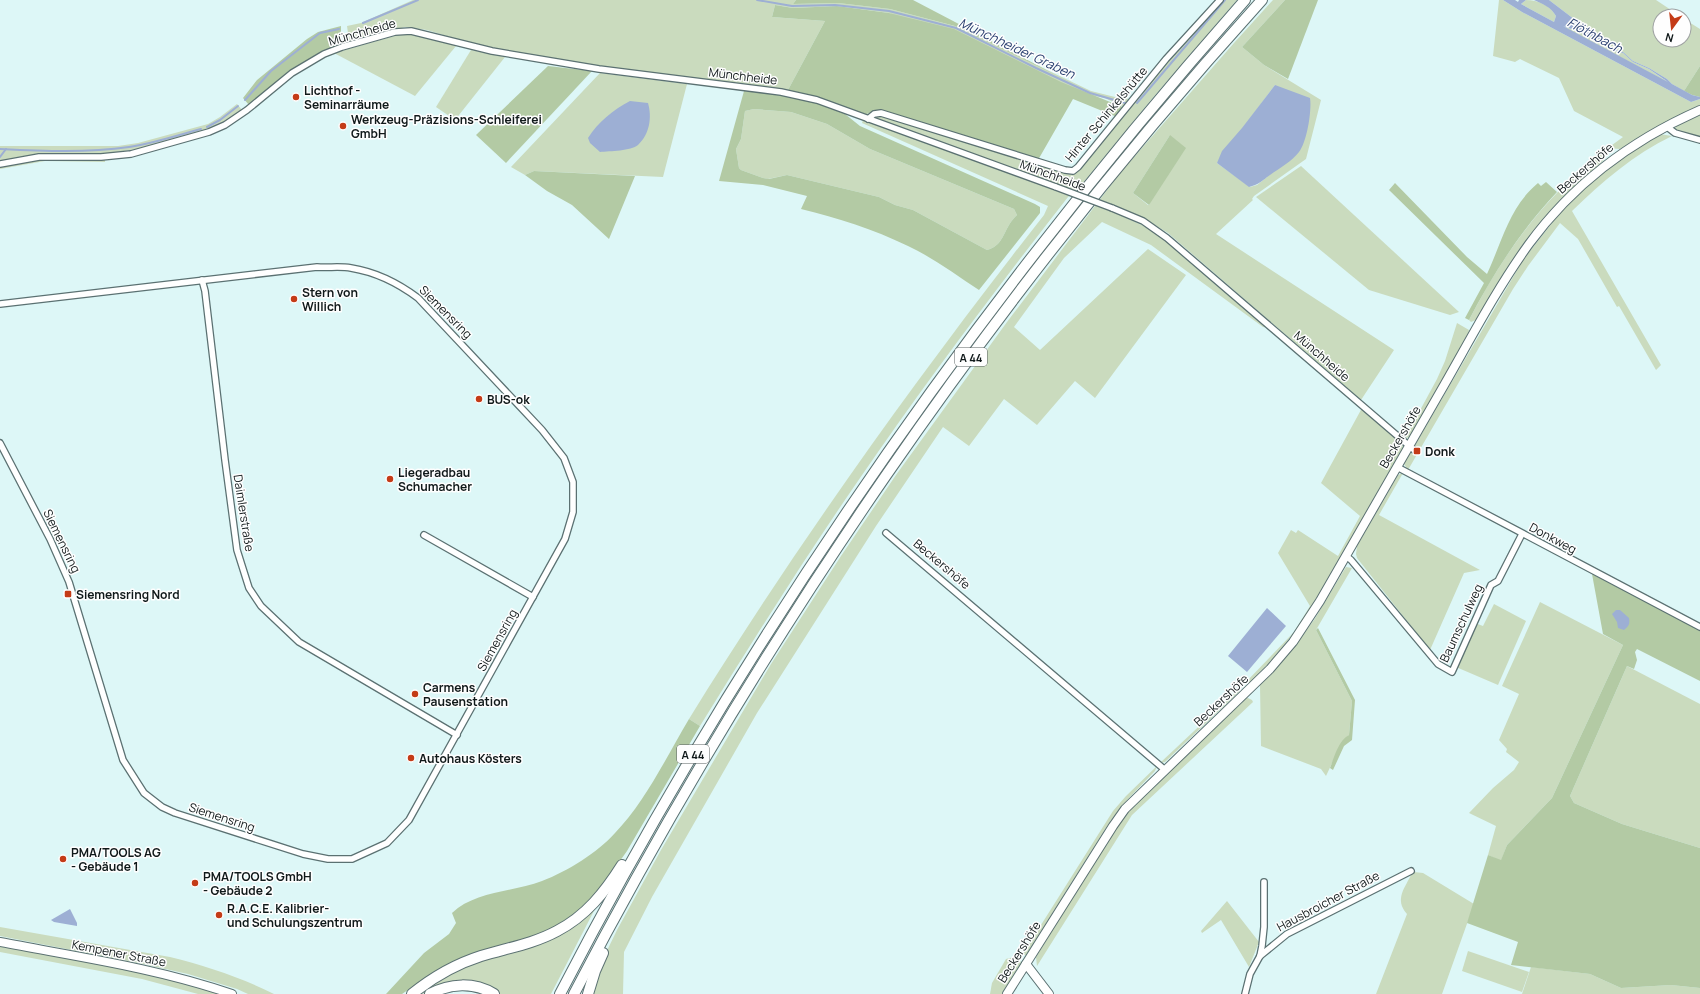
<svg xmlns="http://www.w3.org/2000/svg" width="1700" height="994" font-family="Manrope,sans-serif">
	<style>
		.green { fill: #cadbbe; fill-rule: evenodd }
		.forest { fill: #b3caa4; fill-rule: evenodd }
		.water { fill: #9dafd4; fill-rule: evenodd }
		.lines { fill: none; stroke-linecap: round; stroke-linejoin: round }
		.stream { stroke: #9dafd4; stroke-width: 2 }
		.street-casing { stroke: #5b7172; stroke-width: 8 }
		.secondary-casing { stroke: #5b7172; stroke-width: 10 }
		.highway-casing { stroke: #5b7172; stroke-width: 12 }
		.street { stroke: #fff; stroke-width: 5.5 }
		.secondary { stroke: #fff; stroke-width: 8 }
		.highway { stroke: #fff; stroke-width: 10 }
		.street-bridge-casing { stroke: #5b7172; stroke-width: 8; stroke-linecap: butt }
		.street-bridge { stroke: #fff; stroke-width: 5.5 }
		.poi-dot { fill: #c43b17; stroke: #fefefe; stroke-width: 1.5 }
		.labels { text-anchor: middle; dominant-baseline: central; stroke-width: 3; stroke-linejoin: round; paint-order: stroke }
		.shield { fill: #fefefe; stroke: #575e5e; stroke-width: 1 }
		.shield-label { font-size: 11px; font-weight: bold; fill: #10191a }
		.street-label { font-size: 12px; fill: #10191a; stroke: #fefefe }
		.poi-label { font-size: 12px; font-weight: bold; fill: #10191a; stroke: #fefefe; text-anchor: start }
		.water-label { font-size: 13px; font-style: italic; fill: #2b4171; stroke: #fefefe }
	</style>
	<rect width="100%" height="100%" fill="#ddf7f7"/>
	<g class="green">
		<polygon points="413,0 796,0 793,4 838,3 890,9 955,26 1091,91 1119,98 1132,99 1125,108 1105,98 1090,95 889,13 837,6 793,8 775,5 772,17 825,21 788,90 549,60 473,44 427,30 405,27 352,42 349,40 347,26 361,23"/>
		<path d="M1222,0H1237L1151,100L1083,183L1068,197C996,289 926,382 860,478C804,559 752,642 700,726L689,719C797,544 917,377 1044,215L1048,206L862,123L863,120L1056,190L1060,185L875,118L878,114L1073,175L1168,60Z"/>
		<path d="M1273,0H1285L1242,47L1264,65L1321,100L1306,159L1254,196L1252,199L1253,200L1216,234L1394,350L1361,400L1168,233L1145,219L1115,206L1111,211L1146,227L1166,239L1269,328L1263,327L1151,245L1102,222L1064,258L1014,327L1040,350L1148,249L1186,275L1095,398L1075,381L1037,425L1004,399L969,446L943,427L876,526L757,713L652,897L624,952L623,994H593L601,963L617,930L661,850L771,664L841,556L896,475L1007,322L1120,173L1234,43ZM1275,85L1267,177L1257,185L1250,187L1217,163ZM1170,135L1149,205H1148L1133,193Z"/>
		<polygon points="1499,0 1503,0 1522,12 1691,102 1700,99 1700,105 1664,123 1620,149 1608,148 1623,137 1574,111 1559,78 1520,59 1515,62 1493,56"/>
		<path d="M1526,0C1538,0 1550,5 1556,16L1554,22L1521,4Z"/>
		<polygon points="1549,0 1656,0 1680,16 1660,16 1660,40 1684,40 1684,19 1700,29 1700,66 1684,91 1672,84 1667,79 1649,68 1633,61 1623,52 1612,49 1599,35 1587,29"/>
		<polygon points="1560,25 1602,40 1611,50 1623,53 1633,62 1649,69 1669,83"/>
		<polygon points="405,33 425,36 456,46 415,96 334,53"/>
		<polygon points="471,50 505,57 455,120 436,107"/>
		<polygon points="600,73 687,84 663,177 534,171 525,175 511,167"/>
		<polygon points="237,104 242,110 224,123 209,130 152,147 104,154 28,156 0,162 0,146 118,146 138,143 208,124 220,117"/>
		<path d="M754,109L791,112L827,124L870,149L1014,209L1017,215C1014,218 1011,221 1009,225C1002,237 1001,246 987,250L913,210L895,205L879,197L787,175L768,179L763,178L741,170L739,168L736,149L741,139L745,111Z"/>
		<polygon points="1700,114 1700,137 1679,132 1675,129 1676,126"/>
		<path d="M1659,134L1672,136C1634,154 1602,182 1572,211L1661,365L1656,370L1619,306L1617,307L1578,239L1560,223L1528,266L1513,289L1408,470L1404,464L1523,260L1567,204L1609,166Z"/>
		<path d="M1603,151L1605,155L1604,160L1563,198L1535,231L1518,252L1492,294L1481,315L1476,320L1471,322L1469,320C1505,251 1542,200 1603,151Z"/>
		<polygon points="45,159 105,159 105,162 45,161 0,169 0,167"/>
		<polygon points="1301,166 1459,312 1450,315 1369,290 1256,197"/>
		<polygon points="1457,323 1469,330 1468,336 1411,437 1405,438 1437,379 1445,361"/>
		<path d="M1362,408L1401,443L1404,448C1385,481 1367,513 1348,546C1318,598 1294,641 1249,683L1246,682L1294,632L1310,606L1278,553L1291,530L1296,533L1298,530L1338,556L1360,516L1321,483Z"/>
		<polygon points="1403,473 1379,515 1480,570 1464,573 1430,650 1357,558 1356,554 1357,546 1398,475"/>
		<polygon points="1346,567 1352,568 1316,630 1352,701 1349,735 1341,744 1326,776 1321,769 1261,746 1260,685 1295,645 1314,620"/>
		<polygon points="1540,602 1623,645 1552,798 1507,845 1501,861 1488,855 1496,826 1469,813 1493,788 1514,770 1519,762 1506,752 1507,749 1499,740 1519,694 1502,686"/>
		<polygon points="1494,604 1526,621 1498,685 1456,667 1475,623 1483,626"/>
		<polygon points="1627,666 1700,704 1700,848 1622,824 1574,803 1570,796"/>
		<polygon points="1242,686 1240,691 1165,762 1160,763"/>
		<polygon points="1246,697 1252,700 1253,702 1132,815 1037,966 1036,957 1123,817 1139,799"/>
		<polygon points="1157,766 1155,771 1128,799 1111,820 1026,955 1022,955 1113,811 1126,796"/>
		<path d="M1414,872L1423,873L1474,904L1442,994H1376L1407,914C1394,899 1405,888 1412,873Z"/>
		<polygon points="1227,901 1259,942 1249,967 1221,920 1202,933 1201,931"/>
		<polygon points="597,905 551,994 497,994 485,987 419,994 453,971"/>
		<path d="M0,927L170,957C206,966 240,977 274,994H248L237,989L188,974L143,964L0,936Z"/>
		<polygon points="0,945 143,973 205,989 219,994 198,994 142,979 0,952"/>
		<polygon points="1468,951 1529,972 1522,992 1462,971"/>
		<polygon points="1018,956 1021,963 1002,994 990,994 992,983 1006,959"/>
		<polygon points="1531,967 1590,974 1621,988 1671,985 1700,988 1700,994 1522,994"/>
	</g>
	<g class="forest">
		<polygon points="796,0 913,0 1054,74 955,26 890,9 838,3 793,4"/>
		<polygon points="1285,0 1318,0 1288,79 1264,65 1242,47"/>
		<path d="M775,5L793,8L837,6L889,13L954,29L1061,82L1125,108L1117,117L1073,99L1038,160L884,111C875,110 869,115 863,114C837,107 814,95 788,90L825,21L772,17Z"/>
		<polygon points="341,26 341,31 334,47 328,49 288,72 249,105 243,98 257,80 307,39 318,32"/>
		<polygon points="548,66 592,71 506,163 476,135"/>
		<polygon points="1700,66 1700,97 1692,95 1684,91"/>
		<path d="M744,91L804,98L845,114L860,126L1035,204L1040,207V213L979,290C956,275 932,257 908,246C873,229 838,218 801,209L807,196L763,185L719,181ZM754,109L791,112L827,124L870,149L1014,209L1017,215C1014,218 1011,221 1009,225C1002,237 1001,246 987,250L913,210L895,205L879,197L787,175L769,179L763,178L741,170L739,168L736,149L741,139L745,111Z"/>
		<polygon points="1170,135 1186,148 1149,205 1133,193"/>
		<polygon points="534,171 635,176 609,239 572,205 547,191 525,175"/>
		<path d="M1546,182L1557,192C1521,230 1493,274 1469,320L1465,318L1484,283L1389,190L1395,183L1467,257L1487,274C1502,242 1509,207 1538,183L1541,186Z"/>
		<polygon points="1592,574 1700,630 1700,681 1637,649 1635,652 1637,660 1634,669 1627,666 1570,796 1574,803 1622,824 1700,848 1700,988 1671,985 1621,988 1590,974 1511,965 1518,942 1467,923 1488,855 1501,860 1507,845 1552,798 1623,645 1603,634"/>
		<path d="M1318,628L1355,700L1352,740L1344,746L1333,770L1330,768C1334,758 1338,741 1349,735L1352,701L1316,630Z"/>
		<path d="M689,719L700,726L627,851L590,903L552,930L440,968L402,994H386L424,953L449,934L456,923L452,913C475,891 514,892 542,881C568,871 597,853 615,833C645,802 667,756 689,719Z"/>
	</g>
	<g class="water">
		<path d="M1503,0H1515L1518,2L1519,0H1526L1521,4L1554,22L1556,16C1551,7 1543,4 1534,0H1549L1587,29L1599,35L1612,49L1623,52L1633,61L1649,68L1667,79L1672,84L1692,95L1700,97V99L1691,102L1522,12ZM1563,26L1602,40L1611,50L1623,53L1633,62L1649,69L1668,82Z"/>
		<path d="M1275,85L1310,98C1312,110 1307,142 1299,152C1292,161 1280,168 1270,175C1263,180 1258,185 1249,187L1217,163L1222,151L1242,128Z"/>
		<path d="M630,101L648,103C652,117 650,134 638,145C631,151 610,151 600,152L590,143L588,138C598,122 613,110 630,101Z"/>
		<polygon points="1267,608 1286,626 1247,672 1228,656"/>
		<path d="M1616,610H1620L1629,618C1630,624 1629,626 1624,630L1618,628L1617,622L1612,614Z"/>
		<polygon points="70,909 77,923 77,926 54,922 51,920"/>
	</g>
	<g class="lines">
		<g class="stream">
			<polyline points="757,0 792,6 835,5 889,11 956,28 1036,68 1090,93 1125,103"/>
			<polyline points="363,23 418,0"/>
			<polyline points="245,100 271,71 320,33 339,29"/>
			<polyline points="1137,103 1225,0"/>
			<polyline points="207,127 220,120 238,106"/>
			<path d="M0,149C42,151 87,153 129,147C151,144 179,135 201,129"/>
			<polyline points="0,157 6,149"/>
		</g>
		<defs>
			<g id="street">
				<polyline points="868,119 874,114 881,113 1065,170 1073,171 1078,167 1166,59 1220,0"/>
				<polyline points="1666,126 1675,133 1700,140"/>
				<polyline points="0,164 39,157 101,157 131,154 209,132 225,125 247,110 292,73 324,54 342,47 395,32 411,31 492,51 599,69 781,92 817,100 1056,187"/>
				<polyline points="1112,208 1143,221 1167,238 1414,450"/>
				<polyline points="202,280 205,291 225,460 237,550 249,588 261,606 299,642 457,735"/>
				<path d="M0,304L317,267C328,268 340,266 351,268C376,272 398,283 418,298L542,430L564,458L573,482V512L565,539L409,820L387,843L352,859H328L303,854L175,813L162,807L144,793L123,760L69,582L50,539L0,443"/>
				<polyline points="1397,467 1700,627"/>
				<polyline points="886,533 1164,769"/>
				<polyline points="424,535 533,597"/>
				<polyline points="1346,556 1351,560 1438,664 1452,672 1491,585 1498,581 1522,534"/>
				<polyline points="1260,956 1287,934 1411,871"/>
				<polyline points="1245,994 1250,974 1260,956 1262,946 1264,927 1264,882"/>
			</g>
			<g id="secondary">
				<path d="M0,942C78,957 157,968 232,994"/>
				<polyline points="1026,964 1049,994"/>
				<path d="M1007,994L1113,826L1125,809L1270,669L1293,642L1320,601C1359,532 1399,463 1439,394C1468,344 1495,291 1529,244C1573,184 1632,140 1700,110"/>
			</g>
			<g id="highway">
				<path d="M412,994C433,977 456,964 481,956C507,948 533,944 557,931C586,916 605,892 622,865"/>
				<path d="M430,994C450,983 474,982 494,994"/>
				<path d="M560,994C746,635 977,303 1245,0"/>
				<path d="M574,994C760,637 991,299 1262,0"/>
				<polyline points="588,994 595,971 603,953"/>
			</g>
		</defs>
		<use href="#street" class="street-casing"/>
		<use href="#secondary" class="secondary-casing"/>
		<use href="#highway" class="highway-casing"/>
		<use href="#street" class="street"/>
		<use href="#secondary" class="secondary"/>
		<use href="#highway" class="highway"/>
		<defs>
			<polyline id="street-bridge" points="1056,187 1112,208"/>
		</defs>
		<use href="#street-bridge" class="street-bridge-casing"/>
		<use href="#street-bridge" class="street-bridge"/>
	</g>
	<g class="poi-dot">
		<circle cx="296" cy="97" r="4"/>
		<circle cx="343" cy="126" r="4"/>
		<circle cx="294" cy="299" r="4"/>
		<circle cx="479" cy="399" r="4"/>
		<rect x="1413" y="447" width="8" height="8" rx="2"/>
		<circle cx="390" cy="479" r="4"/>
		<rect x="64" y="590" width="8" height="8" rx="2"/>
		<circle cx="415" cy="694" r="4"/>
		<circle cx="411" cy="758" r="4"/>
		<circle cx="63" cy="859" r="4"/>
		<circle cx="195" cy="883" r="4"/>
		<circle cx="219" cy="915" r="4"/>
	</g>
	<g class="labels">
		<g class="shield">
			<rect x="955" y="348" width="32" height="18" rx="3"/>
			<rect x="677" y="745" width="32" height="18" rx="3"/>
		</g>
		<g class="shield-label">
			<text x="971" y="357">A 44</text>
			<text x="693" y="754">A 44</text>
		</g>
		<g class="street-label">
			<text transform="translate(362 32) rotate(-16)">Münchheide</text>
			<text transform="translate(743 76) rotate(7)">Münchheide</text>
			<text transform="translate(1106 114) rotate(-50)">Hinter Schinkelshütte</text>
			<text transform="translate(1585 168) rotate(-41)">Beckershöfe</text>
			<text transform="translate(1053 175) rotate(20)">Münchheide</text>
			<text transform="translate(446 312) rotate(45)">Siemensring</text>
			<text transform="translate(1322 356) rotate(41)">Münchheide</text>
			<text transform="translate(1400 437) rotate(-60)">Beckershöfe</text>
			<text transform="translate(244 513) rotate(81)">Daimlerstraße</text>
			<text transform="translate(1553 538) rotate(28)">Donkweg</text>
			<text transform="translate(62 541) rotate(64)">Siemensring</text>
			<text transform="translate(942 564) rotate(40)">Beckershöfe</text>
			<text transform="translate(1461 623) rotate(-65)">Baumschulweg</text>
			<text transform="translate(497 640) rotate(-61)">Siemensring</text>
			<text transform="translate(1221 700) rotate(-43)">Beckershöfe</text>
			<text transform="translate(222 817) rotate(18)">Siemensring</text>
			<text transform="translate(1328 901) rotate(-28)">Hausbroicher Straße</text>
			<text transform="translate(1019 952) rotate(-58)">Beckershöfe</text>
			<text transform="translate(119 953) rotate(11)">Kempener Straße</text>
		</g>
		<g class="poi-label">
			<text x="304" y="90">Lichthof -<tspan x="304" dy="14">Seminarräume</tspan></text>
			<text x="351" y="119">Werkzeug-Präzisions-Schleiferei<tspan x="351" dy="14">GmbH</tspan></text>
			<text x="302" y="292">Stern von<tspan x="302" dy="14">Willich</tspan></text>
			<text x="487" y="399">BUS-ok</text>
			<text x="1425" y="451">Donk</text>
			<text x="398" y="472">Liegeradbau<tspan x="398" dy="14">Schumacher</tspan></text>
			<text x="76" y="594">Siemensring Nord</text>
			<text x="423" y="687">Carmens<tspan x="423" dy="14">Pausenstation</tspan></text>
			<text x="419" y="758">Autohaus Kösters</text>
			<text x="71" y="852">PMA/TOOLS AG<tspan x="71" dy="14">- Gebäude 1</tspan></text>
			<text x="203" y="876">PMA/TOOLS GmbH<tspan x="203" dy="14">- Gebäude 2</tspan></text>
			<text x="227" y="908">R.A.C.E. Kalibrier-<tspan x="227" dy="14">und Schulungszentrum</tspan></text>
		</g>
		<g class="water-label">
			<text transform="translate(1595 35) rotate(28)">Flöthbach</text>
			<text transform="translate(1017 48) rotate(25)">Münchheider Graben</text>
		</g>
	</g>
	<g transform="translate(1672 28) rotate(195)"><circle r="19" fill="#fefefe" stroke="#9fa2a3"/>
	<path d="M0-3L7 15L0 10L-7 15Z" fill="#c43b17"/>
	<text y="-6" font-size="11" font-weight="bold" text-anchor="middle" fill="#10191a">N</text>
	</g>
</svg>
